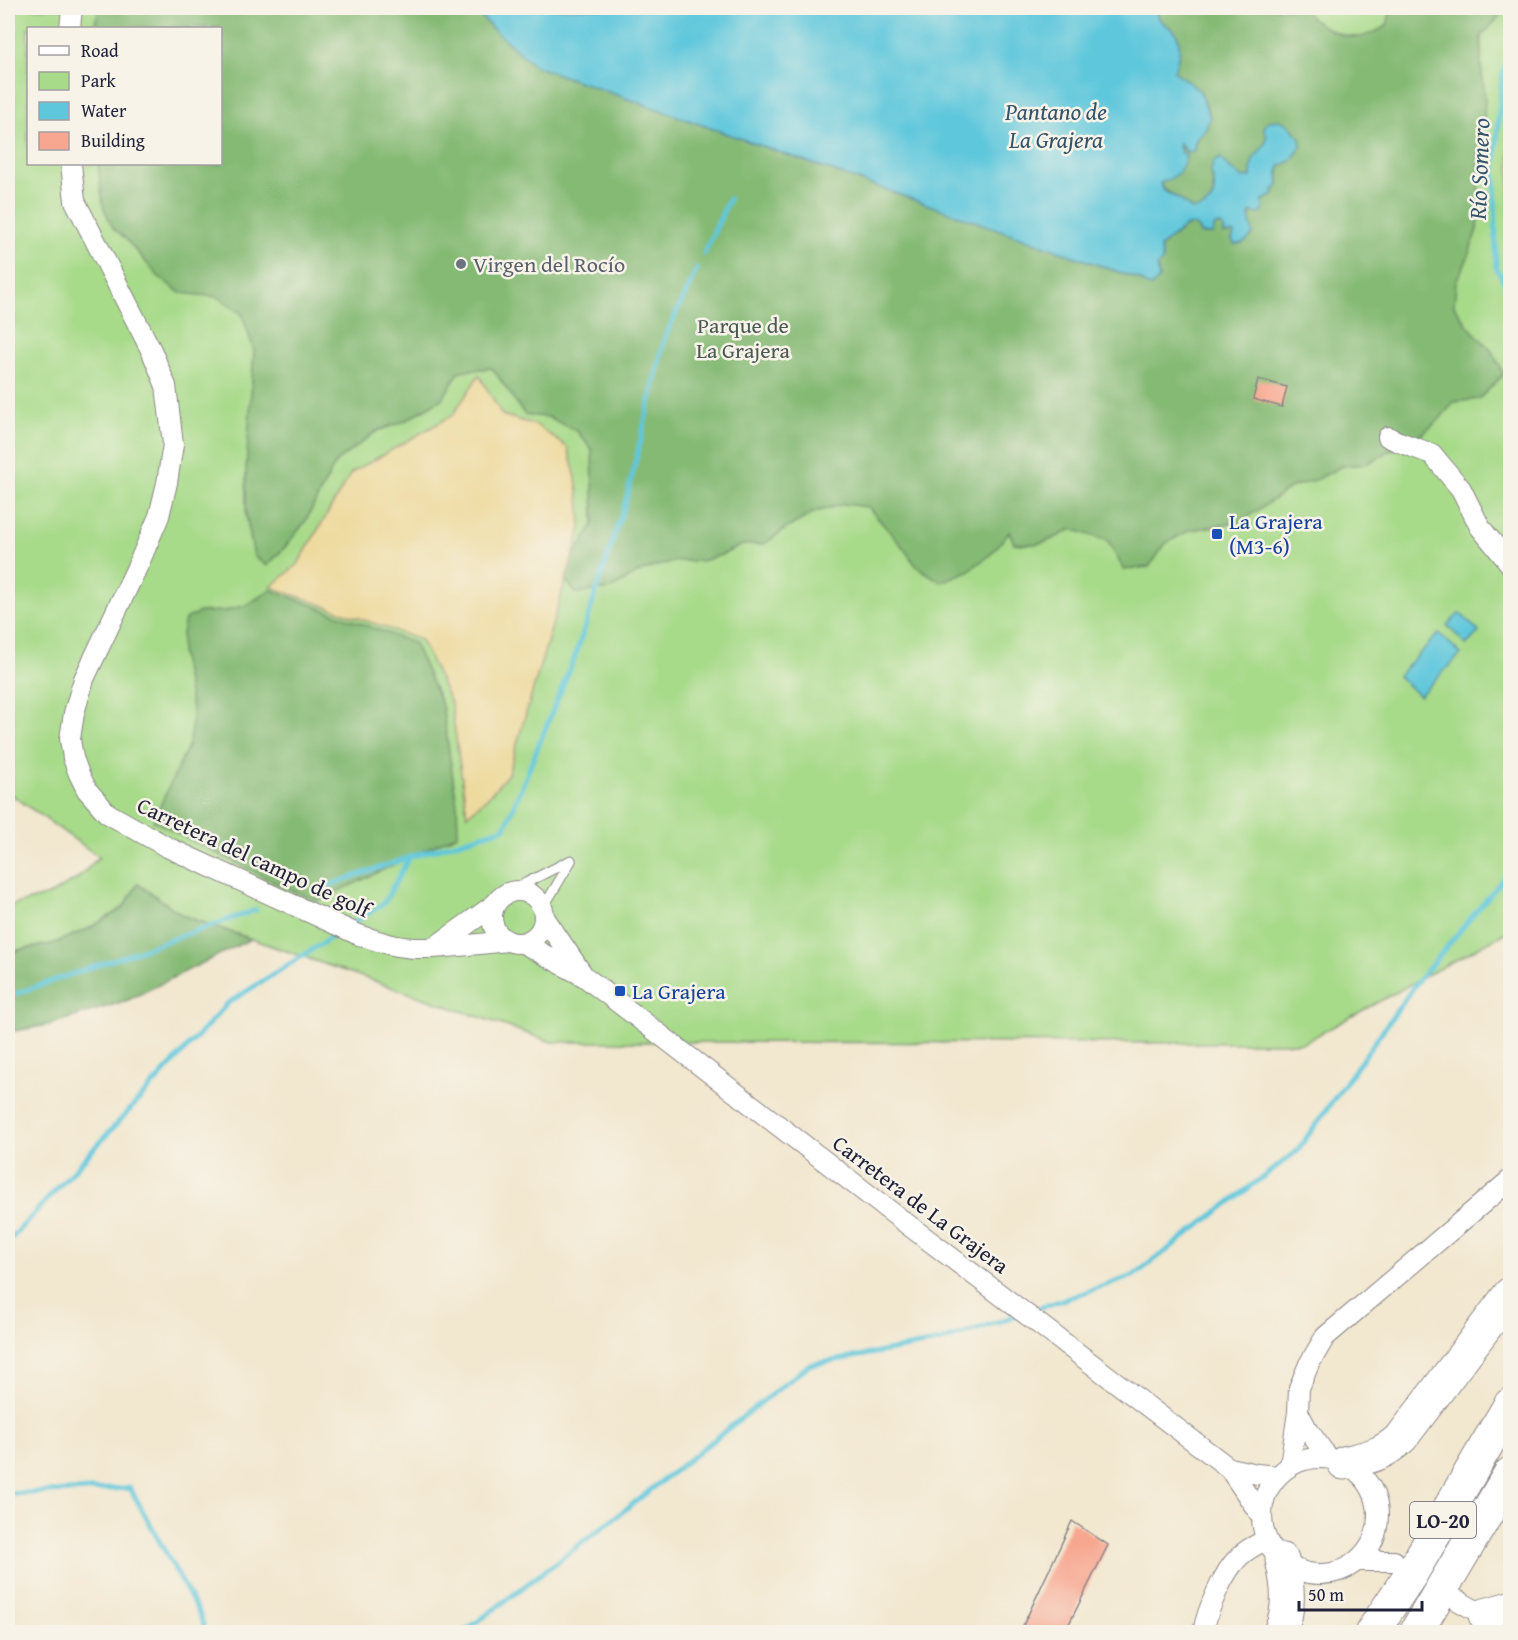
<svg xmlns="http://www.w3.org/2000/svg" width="1518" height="1640" font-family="'Gentium Book Plus',serif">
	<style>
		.green { fill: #a7da89; stroke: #647e62; stroke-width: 1.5; fill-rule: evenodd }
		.forest { fill: #85ba75; stroke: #546e58; stroke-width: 1.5 }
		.sand { fill: #eeda9e; stroke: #887e6c; stroke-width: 1.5 }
		.water { fill: #5fc7dc; stroke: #40748c; stroke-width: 1.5 }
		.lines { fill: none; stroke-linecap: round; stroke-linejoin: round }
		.stream { stroke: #5fc7dc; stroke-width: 5 }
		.building { fill: #f7a68f }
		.lane-casing { stroke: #8a8485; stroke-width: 11 }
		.street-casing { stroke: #8a8485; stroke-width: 22 }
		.highway-casing { stroke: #8a8485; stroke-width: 35 }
		.lane { stroke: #fff; stroke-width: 9 }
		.street { stroke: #fff; stroke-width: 20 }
		.highway { stroke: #fff; stroke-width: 33 }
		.worship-dot { fill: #6b7280; stroke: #f7f3e8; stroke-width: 2 }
		.transit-dot { fill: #1a4fb4; stroke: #f7f3e8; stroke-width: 2 }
		.labels { text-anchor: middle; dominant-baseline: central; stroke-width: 5; stroke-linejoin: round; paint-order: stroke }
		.shield { fill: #f7f3e8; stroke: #62616f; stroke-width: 1.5 }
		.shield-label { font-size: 21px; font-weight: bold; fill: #22223b }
		.worship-label { font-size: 22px; fill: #5b616d; stroke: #f7f3e8; text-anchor: start }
		.park-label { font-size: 22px; fill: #4a5952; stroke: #f7f3e8 }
		.transit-label { font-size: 22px; fill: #164399; stroke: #f7f3e8; text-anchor: start }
		.street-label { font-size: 22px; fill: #22223b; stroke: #f7f3e8 }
		.water-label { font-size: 24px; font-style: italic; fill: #34546b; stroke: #f7f3e8 }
	</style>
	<rect width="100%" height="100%" fill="#f7f3e8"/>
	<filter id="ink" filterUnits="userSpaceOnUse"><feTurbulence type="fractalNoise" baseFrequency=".0167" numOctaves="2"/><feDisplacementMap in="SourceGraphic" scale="12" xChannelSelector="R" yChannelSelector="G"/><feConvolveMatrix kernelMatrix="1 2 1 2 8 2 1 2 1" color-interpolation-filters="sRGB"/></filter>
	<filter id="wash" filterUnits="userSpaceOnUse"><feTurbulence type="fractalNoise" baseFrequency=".008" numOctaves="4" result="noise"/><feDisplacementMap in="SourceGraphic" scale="24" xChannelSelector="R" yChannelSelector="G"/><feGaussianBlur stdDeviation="1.35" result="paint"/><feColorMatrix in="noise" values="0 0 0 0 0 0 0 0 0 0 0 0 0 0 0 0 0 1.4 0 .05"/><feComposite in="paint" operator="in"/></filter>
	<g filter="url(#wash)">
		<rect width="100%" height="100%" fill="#f2e7cf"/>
		<path class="green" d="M8,8H1510V930L1303,1043L552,1042L184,916L138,884L123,908L88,929L52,944L8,952V906L49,895L77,879L99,857L8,792ZM28,28H220V164H28Z"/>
		<g class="forest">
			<path d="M100,8H473L494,30L1142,280L1146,285L1159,280L1157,266L1163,259L1160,247L1186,226L1191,225L1197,226L1200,234H1212L1215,225H1221L1224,227V234L1234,233L1232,240L1250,217L1251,212C1263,207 1267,193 1278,186C1281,179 1276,175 1281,165L1291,161L1301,147L1300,138L1296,134L1268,136L1267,142L1258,153L1251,177L1243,178L1225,165L1211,172C1214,186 1217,202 1202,209C1198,210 1196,211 1192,210C1187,208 1182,202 1177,198C1170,193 1164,191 1160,183L1168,180L1181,152L1178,140L1182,147L1187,152L1194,150L1195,141L1206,129L1210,117L1200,91L1173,71C1178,60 1183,45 1176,33C1169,23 1157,26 1157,8H1303C1311,22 1339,37 1356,37C1366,38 1378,30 1387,26L1390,13L1387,8H1507L1481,37V65L1485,97L1484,120L1478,153L1480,173L1478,226L1467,260L1456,281L1454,306L1469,327L1491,350L1504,374L1479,399L1454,402L1438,421L1417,438L1389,451L1367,464L1342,466L1318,479L1292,487L1240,522L1190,530L1166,543L1149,567L1124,570L1108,541L1072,529C1050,541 1040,547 1014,543L1009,532L991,554L968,571L941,582L917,567L902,546L868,507L844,504L815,512L787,528L764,544L742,545L721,555L702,561H678L656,566L635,574L611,589L576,593L562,576L594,523L592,450L577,431L548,417L525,415L492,368L460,371L443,398L405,421L377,431L336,462L305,522L285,547L267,566L254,556L246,515V469L254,350L242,314L218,297L180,293L158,276L126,239L113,228L103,206L98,164H220V28H93Z"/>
			<polygon points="271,590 414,643 442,705 457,805 458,834 318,901 286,888 153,821 189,744 193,713 181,652 182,634 185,619 200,612 225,611 246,605"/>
			<polygon points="138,884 184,916 251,939 128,1000 48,1025 8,1032 8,952 52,944 88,929 123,908"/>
		</g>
		<polygon class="sand" points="479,375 502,415 536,425 568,448 576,478 580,506 581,529 508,774 488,797 467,815 451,703 421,640 271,587 298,564 351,473 453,415"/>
		<g class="water">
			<path d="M473,8H1157C1157,26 1169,23 1176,33C1183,45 1178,60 1174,71L1200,91L1210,117L1206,129L1195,141L1194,150L1191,152H1187L1178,142L1181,152L1186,155C1182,173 1177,177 1160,183L1164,191L1179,199L1193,210L1202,208L1211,201L1214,194V184L1211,172L1213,162L1221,158C1227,168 1234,171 1243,178L1251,177C1251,172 1251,166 1252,162C1259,147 1272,147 1264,128L1268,121L1280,120L1288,124L1300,138L1301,147L1291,161L1281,165L1278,172L1279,184L1277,188L1273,190L1274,195L1263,200L1262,204L1264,208L1262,213L1257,214L1251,212L1249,215L1253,234C1248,240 1243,245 1234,244L1232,240L1234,233L1223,234L1225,230L1221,225H1215L1212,234H1200C1199,226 1194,224 1186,226L1160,247C1162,257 1166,260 1157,266L1159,280L1150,287L1146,285L1141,280L535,66L494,30Z"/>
			<polygon points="1460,613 1479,632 1466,645 1447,625"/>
			<polygon points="1439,633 1461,654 1419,696 1398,676"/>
		</g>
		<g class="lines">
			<g class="stream">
				<polyline points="1510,44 1502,76 1495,163 1496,267 1510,293"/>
				<polyline points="704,254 729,199"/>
				<polyline points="318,889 410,857 505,828 577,651 627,497 665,337 697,269"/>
				<polyline points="350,925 384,903 409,858"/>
				<polyline points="8,995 15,994 256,910"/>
				<polyline points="8,1242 228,1003 340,932"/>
				<polyline points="1030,1311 1133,1276 1297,1151 1418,981 1510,871"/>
				<polyline points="8,1494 130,1488 199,1613 206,1632"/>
				<polyline points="464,1632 616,1517 809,1365 942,1341 1018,1315"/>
			</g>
		</g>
		<g id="blocks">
			<g class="building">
				<polygon points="1258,379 1287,387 1282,407 1253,399"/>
				<polygon points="1072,1521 1108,1545 1065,1632 1020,1632"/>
			</g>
		</g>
	</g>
	<g filter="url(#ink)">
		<use href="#blocks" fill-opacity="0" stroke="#8a8485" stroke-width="1.5"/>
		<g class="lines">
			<defs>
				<g id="lane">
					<polyline points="510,891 571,860"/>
					<polyline points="543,908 571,861"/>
				</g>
				<g id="street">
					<polyline points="70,28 72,8"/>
					<path d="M71,164L75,201L152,352L166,386L173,444L167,483L159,516L139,563L84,679L74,713L70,739L73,758L79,774L87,790L107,813L167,847L359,935C377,941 395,947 414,948C444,949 476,944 507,941"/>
					<polyline points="1388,437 1399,442 1432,454 1461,489 1480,527 1510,564"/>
					<circle cx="518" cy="917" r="26"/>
					<polyline points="544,917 583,975"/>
					<polyline points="523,943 585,977 878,1202 1229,1468 1262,1517"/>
					<polyline points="435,947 494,905"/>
					<polyline points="1298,1412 1306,1427 1328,1458"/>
					<circle cx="1320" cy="1516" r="58"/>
					<polyline points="1290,1466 1298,1412 1299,1388 1309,1364 1325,1337 1510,1180"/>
					<polyline points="1229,1468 1257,1474 1277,1476"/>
					<polyline points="1357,1561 1394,1561"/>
					<polyline points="1457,1600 1510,1630"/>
					<path d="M1203,1632C1207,1611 1223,1572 1239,1557C1247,1549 1257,1544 1267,1540"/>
				</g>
				<g id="highway">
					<path d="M1344,1463C1369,1457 1383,1455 1402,1437L1510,1294"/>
					<polyline points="1485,1615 1510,1608"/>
					<path d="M1280,1632C1291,1608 1288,1585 1282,1560"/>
					<polyline points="1372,1632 1411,1574 1510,1405"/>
					<polyline points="1416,1632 1510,1474"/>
				</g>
			</defs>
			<use href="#lane" class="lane-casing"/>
			<use href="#street" class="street-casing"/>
			<use href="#highway" class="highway-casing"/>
			<use href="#lane" class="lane"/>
			<use href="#street" class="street"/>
			<use href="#highway" class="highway"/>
		</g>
	</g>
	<circle class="worship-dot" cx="461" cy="264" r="6"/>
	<g class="transit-dot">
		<rect x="1211" y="528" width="12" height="12" rx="3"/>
		<rect x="614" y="985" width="12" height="12" rx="3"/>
	</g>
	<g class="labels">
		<rect class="shield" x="1410" y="1502" width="66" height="36" rx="4.5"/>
		<g class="shield-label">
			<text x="1443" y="1520">LO-20</text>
		</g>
		<g class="worship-label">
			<text x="473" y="264">Virgen del Rocío</text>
		</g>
		<g class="park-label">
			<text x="743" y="325">Parque de<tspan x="743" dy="25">La Grajera</tspan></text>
		</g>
		<g class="transit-label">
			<text x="1229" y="521">La Grajera<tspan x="1229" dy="25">(M3-6)</tspan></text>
			<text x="632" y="991">La Grajera</text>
		</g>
		<g class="street-label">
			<text transform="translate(254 857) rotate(25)">Carretera del campo de golf</text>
			<text transform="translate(921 1204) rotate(37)">Carretera de La Grajera</text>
		</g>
		<g class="water-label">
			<text x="1056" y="111">Pantano de<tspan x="1056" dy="28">La Grajera</tspan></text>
			<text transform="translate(1479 169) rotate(-88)">Río Somero</text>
		</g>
	</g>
	<rect width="1518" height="1640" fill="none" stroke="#f7f3e8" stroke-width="30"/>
	<rect x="27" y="27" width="195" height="138" fill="#f7f3e8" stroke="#a29fa3" stroke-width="1.5"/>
	<rect x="39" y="46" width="30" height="9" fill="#ffffff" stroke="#a29fa3" stroke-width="1.5"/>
	<text x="81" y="57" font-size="18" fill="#22223b">Road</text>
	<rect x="39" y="72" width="30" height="18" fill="#a7da89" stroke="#a29fa3" stroke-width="1.5"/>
	<text x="81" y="87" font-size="18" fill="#22223b">Park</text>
	<rect x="39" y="102" width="30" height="18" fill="#5fc7dc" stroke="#a29fa3" stroke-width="1.5"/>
	<text x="81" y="117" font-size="18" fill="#22223b">Water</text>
	<rect x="39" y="132" width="30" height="18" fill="#f7a68f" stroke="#a29fa3" stroke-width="1.5"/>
	<text x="81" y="147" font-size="18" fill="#22223b">Building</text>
	<path d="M1299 1601v9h123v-9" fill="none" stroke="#22223b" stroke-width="3"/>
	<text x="1308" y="1601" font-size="18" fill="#22223b" stroke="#f7f3e8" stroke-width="4.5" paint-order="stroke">50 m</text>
</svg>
